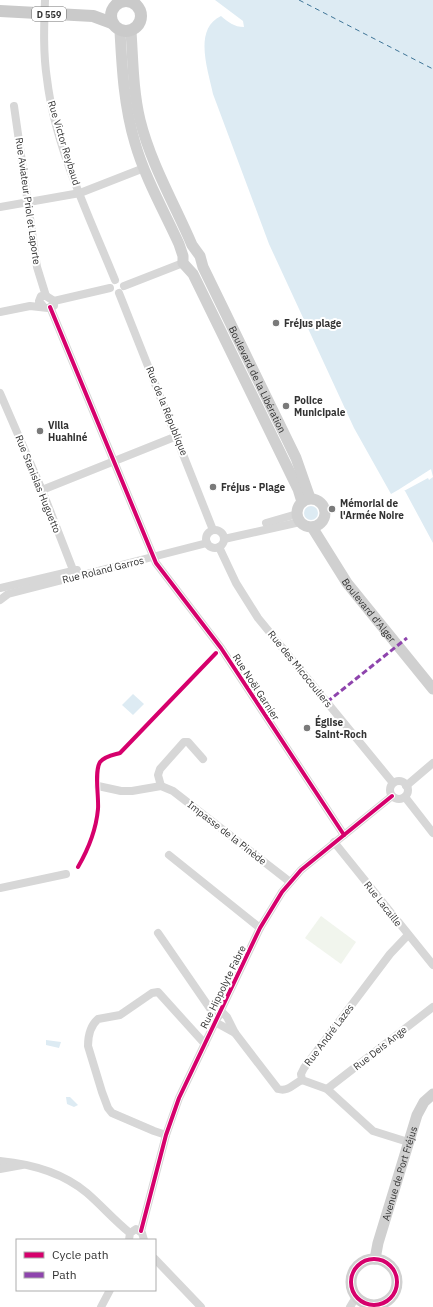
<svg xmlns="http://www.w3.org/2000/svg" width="433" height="1307" font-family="'IBM Plex Sans',sans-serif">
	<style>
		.green { fill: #f1f5ed }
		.water { fill: #ddebf3 }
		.pier { fill: #fff }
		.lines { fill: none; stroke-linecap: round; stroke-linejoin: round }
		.ferry { stroke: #3f7597; stroke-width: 1; stroke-dasharray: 5 4; stroke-linecap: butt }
		.street { stroke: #d7d7d7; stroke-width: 8 }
		.secondary { stroke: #d0d0d0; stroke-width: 11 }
		.primary { stroke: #cacaca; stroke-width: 12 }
		.quiet { stroke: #8e44ad; stroke-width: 3; stroke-dasharray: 6 3; stroke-linecap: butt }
		.cycleway-casing { stroke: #fff; stroke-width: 6 }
		.cycleway { stroke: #d6006c; stroke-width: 4 }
		.poi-dot { fill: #7a7a7a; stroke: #fff; stroke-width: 1.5 }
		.labels { text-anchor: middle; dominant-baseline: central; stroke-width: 4; stroke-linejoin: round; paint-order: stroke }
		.shield { fill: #fff; stroke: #707070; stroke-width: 1 }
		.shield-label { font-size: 9px; font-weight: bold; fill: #333 }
		.street-label { font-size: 10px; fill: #333; stroke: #fff }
		.poi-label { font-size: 10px; font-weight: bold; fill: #333; stroke: #fff; text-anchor: start }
	</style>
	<rect width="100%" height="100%" fill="#fff"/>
	<polygon class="green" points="321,916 356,942 341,964 305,938"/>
	<g class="water">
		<path d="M215,0H433V543L405,491L398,490L391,494L354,428L269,244L213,94C208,70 193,29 221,16C228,22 234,27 244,27L243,21Z"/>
		<circle cx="311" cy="513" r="7"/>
		<polygon points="133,694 144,704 133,715 122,705"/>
		<polygon points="46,1040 61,1042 59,1048 46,1045"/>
		<polygon points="66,1097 70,1097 78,1105 74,1107 67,1104"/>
	</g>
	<polygon class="pier" points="431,469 433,477 429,480 428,478 402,492 399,492 398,490"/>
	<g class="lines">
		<polyline class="ferry" points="299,0 433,69"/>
		<g class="street">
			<path d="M45,0C44,26 43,53 47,79C55,147 89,216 115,280"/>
			<polyline points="14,106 37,267 46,296"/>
			<polyline points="0,207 80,193 144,168"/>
			<polyline points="124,286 183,263"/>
			<polyline points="119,293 213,530"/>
			<polyline points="54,301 110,288"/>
			<polyline points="50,307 156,563 221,648 344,835"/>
			<polyline points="0,312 30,306 48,308 54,306 54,301 46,296 41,296 39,301 43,306"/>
			<polyline points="0,393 42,490 75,575"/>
			<polyline points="42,490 177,436"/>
			<polyline points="266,523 297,514"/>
			<circle cx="215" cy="539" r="9"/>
			<polyline points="224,539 300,522"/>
			<polyline points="219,547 236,583 258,618 393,783"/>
			<polyline points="0,588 77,570"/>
			<polyline points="0,600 8,594 207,543"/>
			<circle cx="399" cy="790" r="9"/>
			<polyline points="98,786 121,791 132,791 161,786 173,791 290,882"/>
			<polyline points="161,786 158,775 160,769 184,742 188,742 203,759"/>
			<polyline points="406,786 433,763"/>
			<polyline points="405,797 433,833"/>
			<polyline points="334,842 433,965"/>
			<polyline points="169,855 260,928"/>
			<polyline points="0,888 66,874"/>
			<polyline points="158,933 211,1010 218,1017"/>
			<path d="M221,1011L227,1017L235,1033L278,1089C289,1092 293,1084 302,1080L301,1074L304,1068L390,954L408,935"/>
			<polyline points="215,1022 235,1033"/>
			<polyline points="302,1080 327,1089 373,1131 408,1142"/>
			<polyline points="327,1089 433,1007"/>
			<path d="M166,1135L154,1131L112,1113L108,1108L102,1092L88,1046C88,1036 90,1026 98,1019L120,1015L152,993L158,992L205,1044"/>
			<path d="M0,1161C32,1164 62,1172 87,1193C102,1206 115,1221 130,1233"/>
			<polyline points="0,1169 22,1165"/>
			<polyline points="141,1231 166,1135 179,1098 260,928 282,892 301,870 392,796"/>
			<polyline points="129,1240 130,1233 136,1229 142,1233 144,1240"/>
			<polyline points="155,1259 201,1307"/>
			<polyline points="101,1307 110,1290"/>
			<polyline points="350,1307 356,1297"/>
		</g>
		<g class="secondary">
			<path d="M120,31C122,69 124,106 135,143C145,178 164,211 179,244L183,256V263L193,274L298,489L302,502"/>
			<path id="s1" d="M131,31C133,61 133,90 140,120C151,164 174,203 192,245L200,256L203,267L296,458L310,498"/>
			<circle cx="311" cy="513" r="14"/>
			<path id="s2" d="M312,527L347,583L433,689"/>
			<circle cx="374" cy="1282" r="23"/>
			<path id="s3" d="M375,1259L378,1243L417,1115L424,1102L433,1094"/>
		</g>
		<g class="primary">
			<circle cx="126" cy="16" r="15"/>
			<polyline points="0,11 93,16 112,23"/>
		</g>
		<polyline class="quiet" points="327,702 407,638"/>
		<defs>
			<g id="cycleway">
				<polyline points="50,307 156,563 221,648 344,835"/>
				<path d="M78,867C89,848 96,831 98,809C99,797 94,772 100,762C105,756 113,755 120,753L216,653"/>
				<polyline points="141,1231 166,1135 179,1098 260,928 282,892 301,870 392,796"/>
				<circle cx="374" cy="1282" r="23"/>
			</g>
		</defs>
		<use href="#cycleway" class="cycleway-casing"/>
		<use href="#cycleway" class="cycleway"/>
	</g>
	<g class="poi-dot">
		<circle cx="276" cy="323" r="4"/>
		<circle cx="286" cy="406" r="4"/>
		<circle cx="40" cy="431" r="4"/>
		<circle cx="213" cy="487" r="4"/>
		<circle cx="332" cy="509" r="4"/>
		<circle cx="307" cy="728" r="4"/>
	</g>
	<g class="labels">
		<rect class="shield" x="32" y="7" width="34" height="14" rx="3"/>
		<g class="shield-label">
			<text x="49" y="14">D 559</text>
		</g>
		<g class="street-label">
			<text transform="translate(64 143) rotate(73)">Rue Victor Reybaud</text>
			<text transform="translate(28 201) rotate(82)">Rue Aviateur Priol et Laporte</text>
			<text stroke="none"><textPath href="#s1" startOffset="375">Boulevard de la Libération</textPath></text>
			<text transform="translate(167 411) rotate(68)">Rue de la République</text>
			<text transform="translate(38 484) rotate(68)">Rue Stanislas Huguetto</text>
			<text transform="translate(103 570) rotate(-14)">Rue Roland Garros</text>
			<text stroke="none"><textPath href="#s2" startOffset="101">Boulevard d'Alger</textPath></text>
			<text transform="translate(300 669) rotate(51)">Rue des Micocouliers</text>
			<text transform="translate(256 687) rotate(57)">Rue Noël Garnier</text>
			<text transform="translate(227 833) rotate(38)">Impasse de la Pinède</text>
			<text transform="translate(383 904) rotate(52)">Rue Lacaille</text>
			<text transform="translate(223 987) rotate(-64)">Rue Hippolyte Fabre</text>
			<text transform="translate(329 1035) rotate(-53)">Rue André Lazes</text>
			<text transform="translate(380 1048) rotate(-38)">Rue Deis Ange</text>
			<text stroke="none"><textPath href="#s3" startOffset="89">Avenue de Port Fréjus</textPath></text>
		</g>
		<g class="poi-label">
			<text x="284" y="323">Fréjus plage</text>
			<text x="294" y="400">Police<tspan x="294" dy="12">Municipale</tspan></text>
			<text x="48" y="425">Villa<tspan x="48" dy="12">Huahiné</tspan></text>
			<text x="221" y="487">Fréjus - Plage</text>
			<text x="340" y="503">Mémorial de<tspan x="340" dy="12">l'Armée Noire</tspan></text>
			<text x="315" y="722">Église<tspan x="315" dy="12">Saint-Roch</tspan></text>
		</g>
	</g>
	<rect x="16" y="1239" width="140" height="52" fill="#ffffff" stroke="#adadad"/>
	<rect x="24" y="1252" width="20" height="6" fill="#d6006c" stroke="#adadad"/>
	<text x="52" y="1259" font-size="12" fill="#333333">Cycle path</text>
	<rect x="24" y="1272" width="20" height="6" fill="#8e44ad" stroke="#adadad"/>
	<text x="52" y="1279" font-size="12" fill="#333333">Path</text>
</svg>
